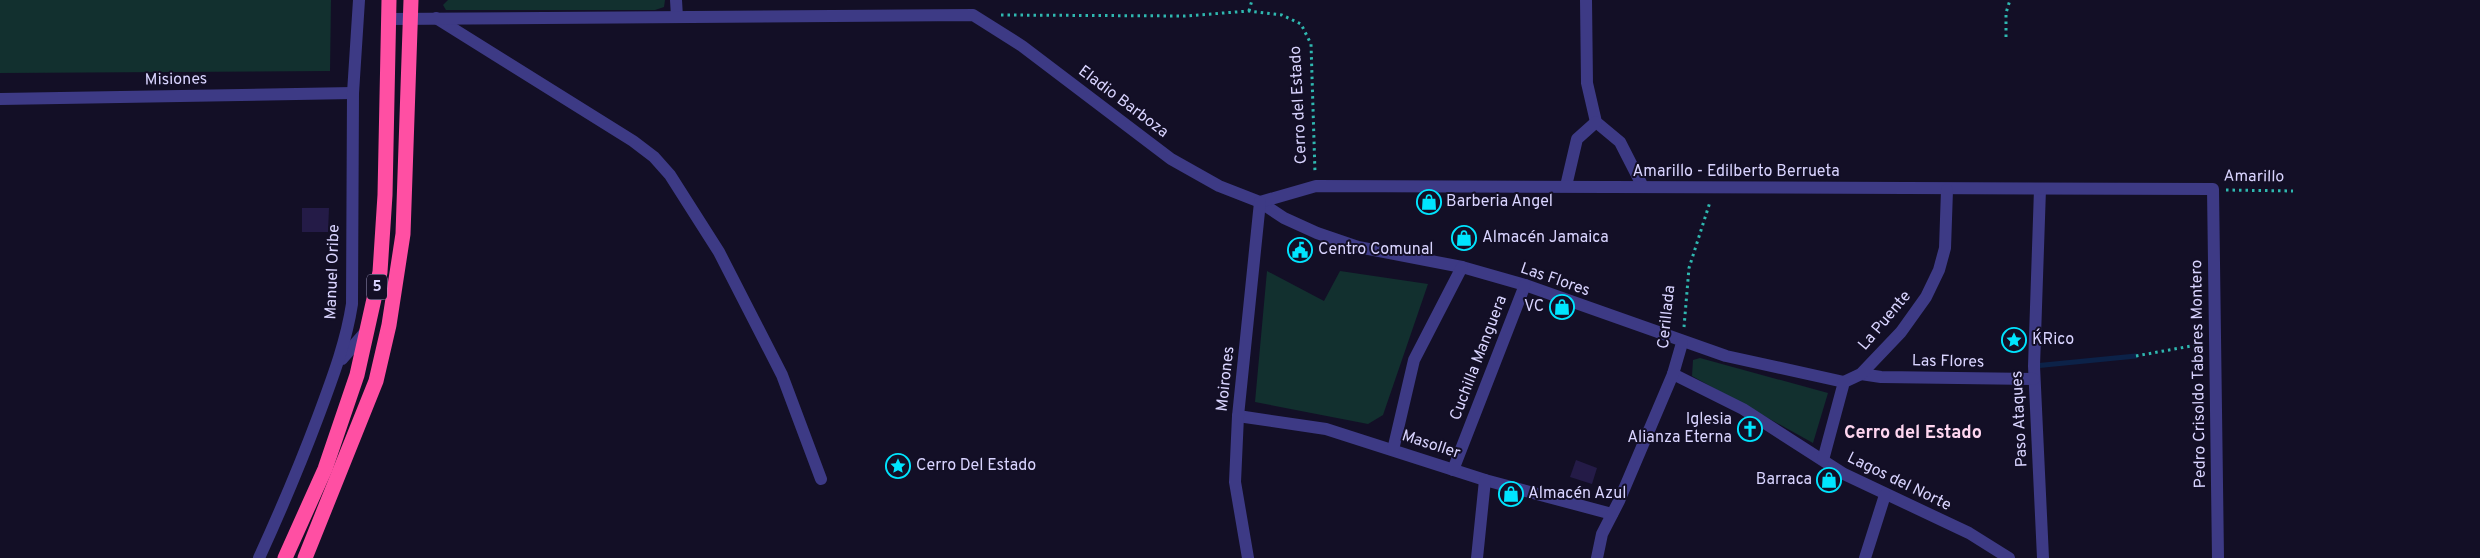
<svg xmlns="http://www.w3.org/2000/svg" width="2480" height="558" font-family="Overpass,sans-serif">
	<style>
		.green { fill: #12302f }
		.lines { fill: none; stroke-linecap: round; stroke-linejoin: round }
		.stream { stroke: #0c2248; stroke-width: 5 }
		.building { fill: #241b47 }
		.path { stroke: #2fb8b0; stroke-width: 3; stroke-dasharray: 2.5 4; stroke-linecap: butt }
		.minor { stroke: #3d3a85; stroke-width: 12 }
		.highway { stroke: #ff4fa3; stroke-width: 15 }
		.labels { text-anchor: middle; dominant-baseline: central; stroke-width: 4; stroke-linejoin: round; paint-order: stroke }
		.shield { fill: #130f26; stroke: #9e99be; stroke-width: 1 }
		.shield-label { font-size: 15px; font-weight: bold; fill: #d9d4ff }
		.street-label { font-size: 16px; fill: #d9d4ff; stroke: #130f26 }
		.poi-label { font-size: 16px; fill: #d9d4ff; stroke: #130f26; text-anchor: start }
		.neighbourhood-label { font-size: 18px; font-weight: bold; fill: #ffd6f0; stroke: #130f26 }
	</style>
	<rect width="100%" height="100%" fill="#130f26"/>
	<g class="green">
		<polygon points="0,0 331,0 330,71 0,73"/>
		<polygon points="448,0 665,0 664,7 655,10 446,10 443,5"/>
		<polygon points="1267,271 1324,301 1340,271 1428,284 1383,415 1368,424 1255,402"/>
		<polygon points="1700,358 1828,393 1813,443 1692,376 1693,360"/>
	</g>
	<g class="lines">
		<polyline class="stream" points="2034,366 2136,356"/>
	</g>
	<g class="building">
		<polygon points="302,208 329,208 328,232 302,232"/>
		<polygon points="1576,460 1597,468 1592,484 1570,477"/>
	</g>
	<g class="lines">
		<g class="path">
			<polyline points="1249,11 1252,0"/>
			<polyline points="1001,15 1185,16 1249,11 1282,15 1301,24 1311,44 1315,173"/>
			<polyline points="2006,37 2006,13 2010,0"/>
			<polyline points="2226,190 2293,191"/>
			<polyline points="1684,327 1689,268 1710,202"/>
			<polyline points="2136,356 2202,344"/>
		</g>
		<g class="minor">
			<polyline points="676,0 677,17"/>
			<polyline points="1586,0 1587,83 1596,122 1620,142 1643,187"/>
			<polyline points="436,18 633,141 654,157 670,175 719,252 782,375 821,479"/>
			<polyline points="389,19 973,15 1022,46 1171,159 1219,186 1260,202 1284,218 1317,233 1358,247 1462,267 1525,285 1726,356 1844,382"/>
			<polyline points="0,99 353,93"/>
			<polyline points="1566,186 1577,139 1596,122"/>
			<polyline points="2040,189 2034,366 2043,558"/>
			<polyline points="1260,202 1316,186 2213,189 2218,558"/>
			<polyline points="342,359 368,329"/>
			<polyline points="1673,374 1743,409 1844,474 1969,533 2009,558"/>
			<polyline points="1861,374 1881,377 2034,379"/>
			<polyline points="1238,416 1326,429 1485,480 1612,514"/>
			<polyline points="1393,450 1414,360 1462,267"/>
			<polyline points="1823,460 1844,382 1861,374 1901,332 1926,297 1939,270 1945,248 1947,190"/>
			<polyline points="1453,470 1525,285"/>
			<path d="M259,558C280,512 300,465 318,417C332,379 346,343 352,304L353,93L359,0"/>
			<polyline points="1248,558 1235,482 1238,416 1260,202"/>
			<polyline points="1477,558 1485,480"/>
			<polyline points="1597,558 1602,534 1619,501 1673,374 1682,343"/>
			<polyline points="1865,558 1885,495"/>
		</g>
		<g class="highway">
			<polyline points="285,558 325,469 357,375 380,272 385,195 389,0"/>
			<polyline points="305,558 376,381 389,325 403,234 411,0"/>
		</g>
	</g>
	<defs>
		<symbol id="shop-ring" viewBox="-11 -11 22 22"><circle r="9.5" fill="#130f26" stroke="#00e5ff" stroke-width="1.5"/><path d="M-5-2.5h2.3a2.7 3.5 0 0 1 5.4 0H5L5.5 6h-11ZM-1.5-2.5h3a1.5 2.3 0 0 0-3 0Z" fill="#00e5ff"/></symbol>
		<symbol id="civic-ring" viewBox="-11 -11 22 22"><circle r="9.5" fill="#130f26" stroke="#00e5ff" stroke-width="1.5"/><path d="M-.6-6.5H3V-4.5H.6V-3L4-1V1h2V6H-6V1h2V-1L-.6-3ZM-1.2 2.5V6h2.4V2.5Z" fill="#00e5ff"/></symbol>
		<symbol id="sight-ring" viewBox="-11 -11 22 22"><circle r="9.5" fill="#130f26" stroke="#00e5ff" stroke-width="1.5"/><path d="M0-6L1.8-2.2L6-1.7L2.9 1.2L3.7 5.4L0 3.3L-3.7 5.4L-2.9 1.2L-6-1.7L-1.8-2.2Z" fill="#00e5ff"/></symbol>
		<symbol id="church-ring" viewBox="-11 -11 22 22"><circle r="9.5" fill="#130f26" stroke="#00e5ff" stroke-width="1.5"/><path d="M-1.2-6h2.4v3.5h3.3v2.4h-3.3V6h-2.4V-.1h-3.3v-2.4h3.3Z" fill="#00e5ff"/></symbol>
	</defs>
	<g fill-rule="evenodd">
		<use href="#shop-ring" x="1415" y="188" width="28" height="28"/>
		<use href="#shop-ring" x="1450" y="224" width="28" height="28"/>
		<use href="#civic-ring" x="1286" y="236" width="28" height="28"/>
		<use href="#shop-ring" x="1548" y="293" width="28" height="28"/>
		<use href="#sight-ring" x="2000" y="326" width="28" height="28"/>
		<use href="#church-ring" x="1736" y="415" width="28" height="28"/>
		<use href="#sight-ring" x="884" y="452" width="28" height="28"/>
		<use href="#shop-ring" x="1815" y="466" width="28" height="28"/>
		<use href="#shop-ring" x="1497" y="480" width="28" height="28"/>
	</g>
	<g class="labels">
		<rect class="shield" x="367" y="274.5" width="20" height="25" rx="4"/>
		<g class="shield-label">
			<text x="377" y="287">5</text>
		</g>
		<g class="street-label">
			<text transform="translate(176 80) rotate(-1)">Misiones</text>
			<text transform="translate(1123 102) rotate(37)">Eladio Barboza</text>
			<text transform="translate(1299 105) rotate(-93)">Cerro del Estado</text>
			<text x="1736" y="172">Amarillo - Edilberto Berrueta</text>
			<text transform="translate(2254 177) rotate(1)">Amarillo</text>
			<text transform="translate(333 272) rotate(-88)">Manuel Oribe</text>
			<text transform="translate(1555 280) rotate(19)">Las Flores</text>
			<text transform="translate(1667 317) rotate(-84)">Cerillada</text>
			<text transform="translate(1885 321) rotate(-50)">La Puente</text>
			<text transform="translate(1479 358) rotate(-69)">Cuchilla Manguera</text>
			<text transform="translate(1948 362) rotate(1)">Las Flores</text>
			<text transform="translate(2199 374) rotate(-91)">Pedro Crisoldo Tabares Montero</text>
			<text transform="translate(1226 379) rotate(-84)">Moirones</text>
			<text transform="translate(2020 419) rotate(-93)">Paso Ataques</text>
			<text transform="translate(1431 445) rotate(18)">Masoller</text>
			<text transform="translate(1899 482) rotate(26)">Lagos del Norte</text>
		</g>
		<g class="poi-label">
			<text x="1446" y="202">Barberia Angel</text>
			<text x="1482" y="238">Almacén Jamaica</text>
			<text x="1318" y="250">Centro Comunal</text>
			<text x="1544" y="307" text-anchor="end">VC</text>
			<text x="2032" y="340">K´Rico</text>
			<text x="1732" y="420" text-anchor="end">Iglesia<tspan x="1732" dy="18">Alianza Eterna</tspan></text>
			<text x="916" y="466">Cerro Del Estado</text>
			<text x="1812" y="480" text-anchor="end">Barraca</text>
			<text x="1528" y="494">Almacén Azul</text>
		</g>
		<g class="neighbourhood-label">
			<text x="1913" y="433">Cerro del Estado</text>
		</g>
	</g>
</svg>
